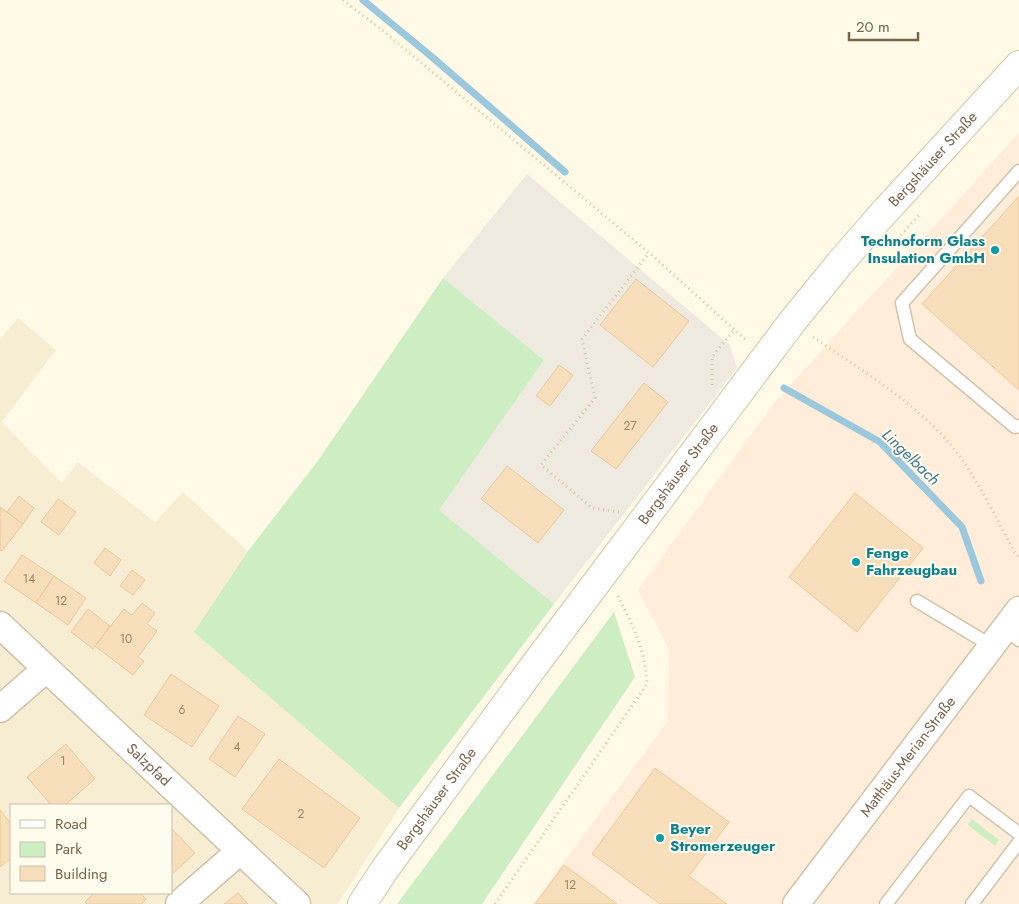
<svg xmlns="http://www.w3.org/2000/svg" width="1019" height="904" font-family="Jost,sans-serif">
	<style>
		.residential { fill: #f7edd3; fill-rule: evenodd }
		.commercial { fill: #ffecd9 }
		.industrial { fill: #eeeae0 }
		.green { fill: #cceec2 }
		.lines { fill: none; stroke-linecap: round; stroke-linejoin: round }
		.stream { stroke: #9cc8de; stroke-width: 7 }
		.building { fill: #f7deba; stroke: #ecc899 }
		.lane-casing { stroke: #d2c3aa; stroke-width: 15 }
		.street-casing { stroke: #d2c3aa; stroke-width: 29 }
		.secondary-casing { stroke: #d5c5a7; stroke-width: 30 }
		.path { stroke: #ddc19d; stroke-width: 3; stroke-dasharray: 1 4; stroke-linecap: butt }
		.lane { stroke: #fff; stroke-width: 12 }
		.street { stroke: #fff; stroke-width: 26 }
		.secondary { stroke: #fff; stroke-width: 28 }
		.culture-dot { fill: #0f9aa8; stroke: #fffcee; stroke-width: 2 }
		.labels { text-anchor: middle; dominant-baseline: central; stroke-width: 4; stroke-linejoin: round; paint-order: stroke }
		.number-label { font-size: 12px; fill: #9a8264 }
		.street-label { font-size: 15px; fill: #7b6347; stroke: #fffcee }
		.culture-label { font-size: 15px; font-weight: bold; fill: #0d838f; stroke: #fffcee; text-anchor: start }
		.water-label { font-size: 16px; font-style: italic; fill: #407a99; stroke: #fffcee }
	</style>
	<rect width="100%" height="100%" fill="#fff9e6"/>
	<path class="residential" d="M18,318L56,350L2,422L62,483L78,462L155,522L183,492L248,551L195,632L399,808L338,904H0V339ZM11,805H171V893H11Z"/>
	<polygon class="commercial" points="1019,133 1019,904 533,904 668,721 669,649 638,590 775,402"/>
	<polygon class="industrial" points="527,174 730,345 737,368 554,604 438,510 544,360 443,278"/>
	<g class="green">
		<polygon points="443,278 544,360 439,510 554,604 399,808 194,632 248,551 317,462"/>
		<polygon points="614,612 635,677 482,904 397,904"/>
		<polygon points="972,819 999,840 995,846 968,825"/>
	</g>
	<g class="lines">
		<g class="stream">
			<polyline points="363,0 432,57 565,172"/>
			<polyline points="784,388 880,442 962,527 981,581"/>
		</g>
	</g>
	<g class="building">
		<polygon points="1019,196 1019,390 922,304"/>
		<polygon points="636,279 689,321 653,367 600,325"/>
		<polygon points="559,365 573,375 550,406 536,396"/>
		<polygon points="644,383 668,402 616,469 591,451"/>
		<polygon points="507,466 564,510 538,543 481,499"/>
		<polygon points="855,493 923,548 857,632 789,577"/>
		<polygon points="19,496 34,508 23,524 7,512"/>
		<polygon points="58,499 76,512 59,535 41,522"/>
		<polygon points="0,507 23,524 2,551 0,550"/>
		<polygon points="105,548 121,560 110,576 94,563"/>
		<polygon points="22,555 54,576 36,603 4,581"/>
		<polygon points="132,570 145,580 133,595 120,586"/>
		<polygon points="54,576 86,598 68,625 36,603"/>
		<polygon points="142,603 155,613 147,624 157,631 138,657 144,661 133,675 95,646 124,609 132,615"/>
		<polygon points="88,609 110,626 93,649 71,632"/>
		<polygon points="171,674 219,706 192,747 144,715"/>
		<polygon points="238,716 265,734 235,777 209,759"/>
		<polygon points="66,744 95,779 65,805 51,805 27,777"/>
		<polygon points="279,759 360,818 324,868 242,809"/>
		<polygon points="655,768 729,822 689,876 727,904 660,904 592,854"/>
		<polygon points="0,810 11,824 11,858 0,867"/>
		<polygon points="171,828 195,853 171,875"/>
		<polygon points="564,865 617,904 535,904"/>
		<polygon points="94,893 140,893 146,899 142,904 87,904 85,902"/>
		<polygon points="238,893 248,904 224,904"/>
	</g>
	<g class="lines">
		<defs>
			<g id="lane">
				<polyline points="1019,171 902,303 910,339 1015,427 1019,426"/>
				<polyline points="917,601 992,646"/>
				<polyline points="1005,629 1019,640"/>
				<polyline points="886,904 969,796 1017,832"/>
				<polyline points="972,904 1019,842"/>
			</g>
			<g id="street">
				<path id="s1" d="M0,625L297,904"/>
				<polyline points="0,709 46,669"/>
				<polyline points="179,904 240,851"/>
				<path id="s2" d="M796,904L1019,610"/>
			</g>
			<g id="secondary">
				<path id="s3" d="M362,904L385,869L534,666L792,322L840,263L879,218L1019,65"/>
			</g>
		</defs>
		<use href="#lane" class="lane-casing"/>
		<use href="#street" class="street-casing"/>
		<use href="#secondary" class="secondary-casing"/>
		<g class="path">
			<polyline points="343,0 382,30 654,257 747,341"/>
			<polyline points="891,246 920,214"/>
			<path d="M813,337C861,370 923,407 958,454C980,484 997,520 1015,553L1019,557"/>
			<polyline points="712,385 712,357 734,330"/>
			<polyline points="619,512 592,508 541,465 595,398 582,339 649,253"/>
			<path d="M495,904L647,684C645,647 633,627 618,596"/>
		</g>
		<use href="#lane" class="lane"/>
		<use href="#street" class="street"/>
		<use href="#secondary" class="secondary"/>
	</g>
	<g class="culture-dot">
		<circle cx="995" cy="250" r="5"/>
		<circle cx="856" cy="562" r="5"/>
		<circle cx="660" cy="838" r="5"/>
	</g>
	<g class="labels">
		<g class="number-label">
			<text x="630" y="426">27</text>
			<text x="29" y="579">14</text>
			<text x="61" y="601">12</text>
			<text x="126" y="639">10</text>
			<text x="182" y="710">6</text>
			<text x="237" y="747">4</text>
			<text x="63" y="761">1</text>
			<text x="301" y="814">2</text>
			<text x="570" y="885">12</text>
		</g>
		<g class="street-label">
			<text stroke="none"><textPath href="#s3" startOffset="939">Bergshäuser Straße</textPath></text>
			<text stroke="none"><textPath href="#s3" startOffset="534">Bergshäuser Straße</textPath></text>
			<text stroke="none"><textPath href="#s2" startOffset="185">Matthäus-Merian-Straße</textPath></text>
			<text stroke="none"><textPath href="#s1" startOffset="204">Salzpfad</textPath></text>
			<text stroke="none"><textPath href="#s3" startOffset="129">Bergshäuser Straße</textPath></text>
		</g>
		<g class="culture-label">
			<text x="985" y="241" text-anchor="end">Technoform Glass<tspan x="985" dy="17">Insulation GmbH</tspan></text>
			<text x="866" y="553">Fenge<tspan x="866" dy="17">Fahrzeugbau</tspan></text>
			<text x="670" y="829">Beyer<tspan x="670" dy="17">Stromerzeuger</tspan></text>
		</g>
		<g class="water-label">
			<text transform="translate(911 457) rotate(44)">Lingelbach</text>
		</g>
	</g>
	<rect x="10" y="804" width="162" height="90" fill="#fffcee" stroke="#cabfab"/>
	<rect x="20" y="820" width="25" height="8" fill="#ffffff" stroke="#cabfab"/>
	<text x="55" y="829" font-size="15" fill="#7b6347">Road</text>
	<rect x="20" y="842" width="25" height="15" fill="#cceec2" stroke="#cabfab"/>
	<text x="55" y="854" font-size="15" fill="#7b6347">Park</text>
	<rect x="20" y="866" width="25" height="15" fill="#f7deba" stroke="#cabfab"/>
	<text x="55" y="879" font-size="15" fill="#7b6347">Building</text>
	<path d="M849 32v8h69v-8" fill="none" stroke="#7b6347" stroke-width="2.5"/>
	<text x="856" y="32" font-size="15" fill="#7b6347" stroke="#fffcee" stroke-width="4" paint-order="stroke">20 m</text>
</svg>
